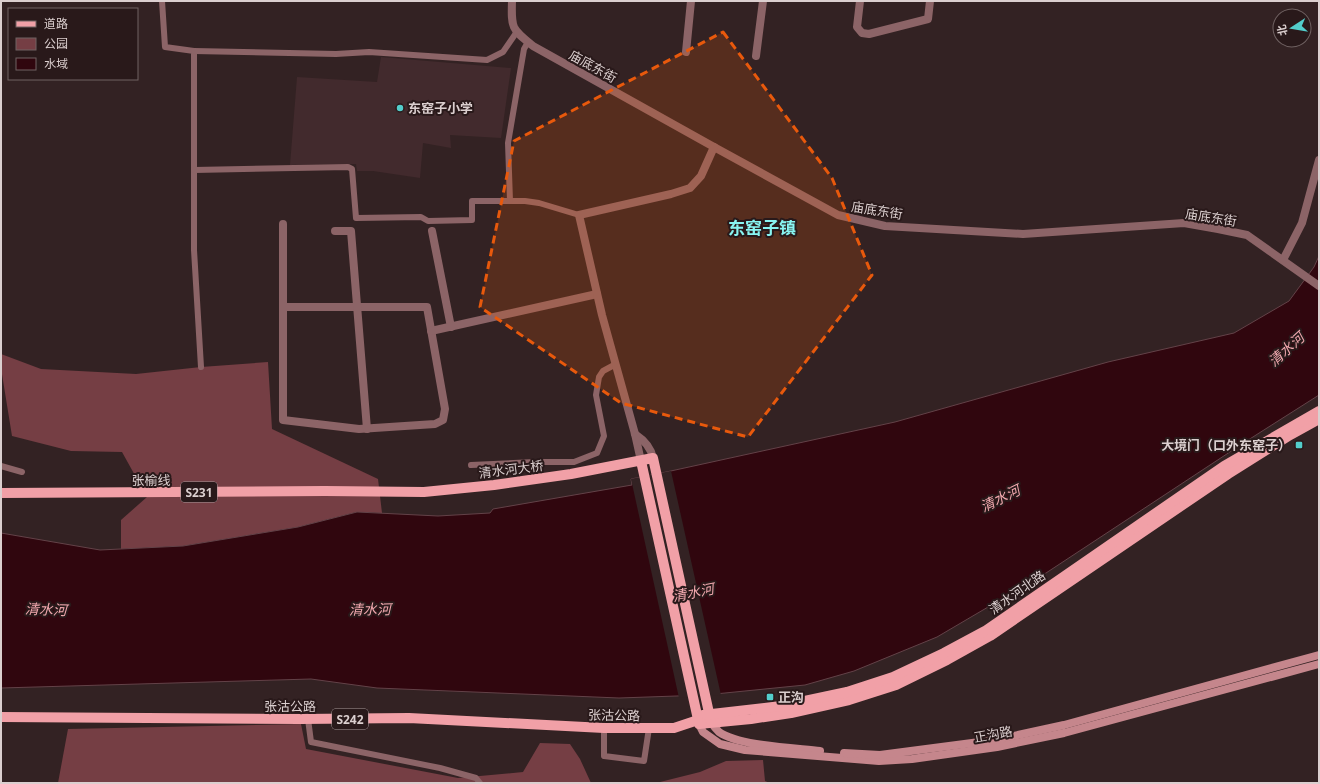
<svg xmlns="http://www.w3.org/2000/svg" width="1320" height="784" font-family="'Noto Sans','Noto Sans SC',sans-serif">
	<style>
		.built { fill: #422a2d }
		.green { fill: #753e44 }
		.water { fill: #30060e; stroke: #634248 }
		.pier { fill: #332223 }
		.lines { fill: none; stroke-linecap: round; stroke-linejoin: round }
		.service { stroke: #8c6467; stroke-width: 6 }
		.minor { stroke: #8c6467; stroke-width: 8 }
		.tertiary { stroke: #8c6467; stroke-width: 8 }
		.secondary { stroke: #c5868c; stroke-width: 8 }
		.primary { stroke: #f1a0a7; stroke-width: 10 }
		.marked { fill: #e8590c; fill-opacity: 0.2; stroke: #e8590c; stroke-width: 3; stroke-dasharray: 8 5; stroke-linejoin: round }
		.poi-dot { fill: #53cdcb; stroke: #29191a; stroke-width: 1.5 }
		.labels { text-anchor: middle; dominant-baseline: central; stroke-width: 4; stroke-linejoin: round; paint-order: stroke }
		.shield { fill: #29191a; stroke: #a69899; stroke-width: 1 }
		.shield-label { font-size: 12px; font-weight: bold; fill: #dbcfcf }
		.street-label { font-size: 13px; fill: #dbcfcf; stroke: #29191a }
		.poi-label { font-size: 13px; font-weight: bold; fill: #dbcfcf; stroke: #29191a; text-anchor: start }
		.water-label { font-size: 14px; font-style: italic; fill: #f2a9af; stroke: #29191a }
		.district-label { font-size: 17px; font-weight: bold; fill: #88f4f1; stroke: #29191a }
	</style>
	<rect width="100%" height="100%" fill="#332223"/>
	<polygon class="built" points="381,57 511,68 501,138 450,135 451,148 423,143 420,178 373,171 357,171 356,164 290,165 297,77 377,82"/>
	<g class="green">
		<polygon points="1,354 41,369 136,374 201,367 268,362 272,429 378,479 382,513 357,512 298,527 183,546 121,549 121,520 147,497 122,452 71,451 12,436 1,368"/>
		<polygon points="301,724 306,749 458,778 523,772 540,743 570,744 580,759 591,783 58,783 68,729"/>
		<polygon points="763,760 765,781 770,783 656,783 700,772 726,761"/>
	</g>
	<polygon class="water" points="1319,256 1319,395 1245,442 1046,573 937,637 854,671 805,685 705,695 619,698 377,688 311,679 1,688 1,533 100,550 183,546 298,527 357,512 438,516 490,513 493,509 632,485 631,479 657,474 895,422 1108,362 1234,333 1289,301 1314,267"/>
	<polygon class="pier" points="671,471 721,695 679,698 631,479"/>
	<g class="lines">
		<g class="service">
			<polyline points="162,1 165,47 194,51 194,250 201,367"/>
			<polyline points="194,51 336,54 369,52 487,60 503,52 516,33"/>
			<polyline points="194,170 348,167 352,169 356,218 421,217 428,221 472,220 472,201 525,201 539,203 579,215"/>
			<polyline points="510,201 508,143 524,49 528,42"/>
			<polyline points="471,465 535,462 574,462 597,453 604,436 596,395 599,377 603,371 616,364"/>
			<polyline points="1,466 22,472"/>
			<polyline points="308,719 311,742 440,768 476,778 480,783"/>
			<polyline points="604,728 604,756 644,761 649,728"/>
		</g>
		<g class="minor">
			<polyline points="860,1 857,27 862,33 869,34 928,19 930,1"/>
			<polyline points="686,52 691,1"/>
			<polyline points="756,56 763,1"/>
			<polyline points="283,224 283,420 359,429 435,424 443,420 445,409 427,307 284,307"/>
			<polyline points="335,231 351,231 367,429"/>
			<polyline points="432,231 451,327"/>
			<polyline points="431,331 597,294"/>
		</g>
		<g class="tertiary">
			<path d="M512,1C511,29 512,29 533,46L714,147L838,215L885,226L1023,234L1184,223L1218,229L1247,235L1319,286"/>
			<polyline points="1283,260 1302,223 1319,160"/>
			<path d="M635,434C644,440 651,448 653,458"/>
			<polyline points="641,461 635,434 602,315 579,215 671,194 690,188 701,176 714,147"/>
		</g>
		<g class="secondary">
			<path d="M711,722C713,725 716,729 719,732C739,746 794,748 820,751"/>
			<polyline points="699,724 703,732 720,744 745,750 879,761 912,759 997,747 1064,733 1319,664"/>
			<polyline points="844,753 880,755 995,740 1064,725 1319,655"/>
		</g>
		<g class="primary">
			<polyline points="641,461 699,724 751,719 791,713 849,700 896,685 947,660 990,636 1228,474 1290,435 1319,419"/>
			<polyline points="1,493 325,491 424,492 494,485 571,474 653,458 711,722"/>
			<polyline points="703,715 781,706 847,692 893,677 944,653 985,631 1224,466 1319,411"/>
			<polyline points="1,717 300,719 409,718 604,728 674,728 698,720"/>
		</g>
	</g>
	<path class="marked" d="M723,32L832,178L872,275L748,437L621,403L480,307L514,141Z"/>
	<g class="poi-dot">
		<circle cx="400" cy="108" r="4"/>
		<rect x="1295" y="441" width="8" height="8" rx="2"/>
		<rect x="766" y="693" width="8" height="8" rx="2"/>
	</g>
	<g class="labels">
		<g class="shield">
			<rect x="181" y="482" width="36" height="20" rx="3"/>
			<rect x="332" y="709" width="36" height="20" rx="3"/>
		</g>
		<g class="shield-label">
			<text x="199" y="492">S231</text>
			<text x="350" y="719">S242</text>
		</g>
		<g class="street-label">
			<text transform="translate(593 66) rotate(29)">庙底东街</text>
			<text transform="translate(877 210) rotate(9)">庙底东街</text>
			<text transform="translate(1211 217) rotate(9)">庙底东街</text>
			<text transform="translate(511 469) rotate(-7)">清水河大桥</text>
			<text x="151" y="480">张榆线</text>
			<text transform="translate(1017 592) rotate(-35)">清水河北路</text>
			<text x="290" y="706">张沽公路</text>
			<text transform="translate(614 715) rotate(1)">张沽公路</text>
			<text transform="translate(993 734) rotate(-10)">正沟路</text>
		</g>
		<g class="poi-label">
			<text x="408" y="108">东窑子小学</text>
			<text x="1291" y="445" text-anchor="end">大境门（口外东窑子）</text>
			<text x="778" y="697">正沟</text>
		</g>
		<g class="water-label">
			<text transform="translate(1286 349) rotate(-42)">清水河</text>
			<text transform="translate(1000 498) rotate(-26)">清水河</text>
			<text transform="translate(693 592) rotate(-11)">清水河</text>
			<text transform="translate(46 609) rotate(2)">清水河</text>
			<text transform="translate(370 609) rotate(-1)">清水河</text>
		</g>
		<g class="district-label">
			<text x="762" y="227">东窑子镇</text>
		</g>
	</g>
	<rect width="1320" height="784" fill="none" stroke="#dbcfcf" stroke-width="4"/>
	<rect x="8" y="8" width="130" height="72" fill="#29191a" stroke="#706262"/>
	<rect x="16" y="21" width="20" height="6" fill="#f1a0a7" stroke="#706262"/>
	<text x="44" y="28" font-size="12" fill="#dbcfcf">道路</text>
	<rect x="16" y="38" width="20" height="12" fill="#753e44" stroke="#706262"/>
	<text x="44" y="48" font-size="12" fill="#dbcfcf">公园</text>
	<rect x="16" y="58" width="20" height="12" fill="#30060e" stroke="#706262"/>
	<text x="44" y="68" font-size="12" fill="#dbcfcf">水域</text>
	<g transform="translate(1292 28) rotate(258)"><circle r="19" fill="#29191a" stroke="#706262"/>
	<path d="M0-3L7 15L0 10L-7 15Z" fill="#53cdcb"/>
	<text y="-6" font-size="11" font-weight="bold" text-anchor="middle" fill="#dbcfcf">北</text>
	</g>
</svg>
